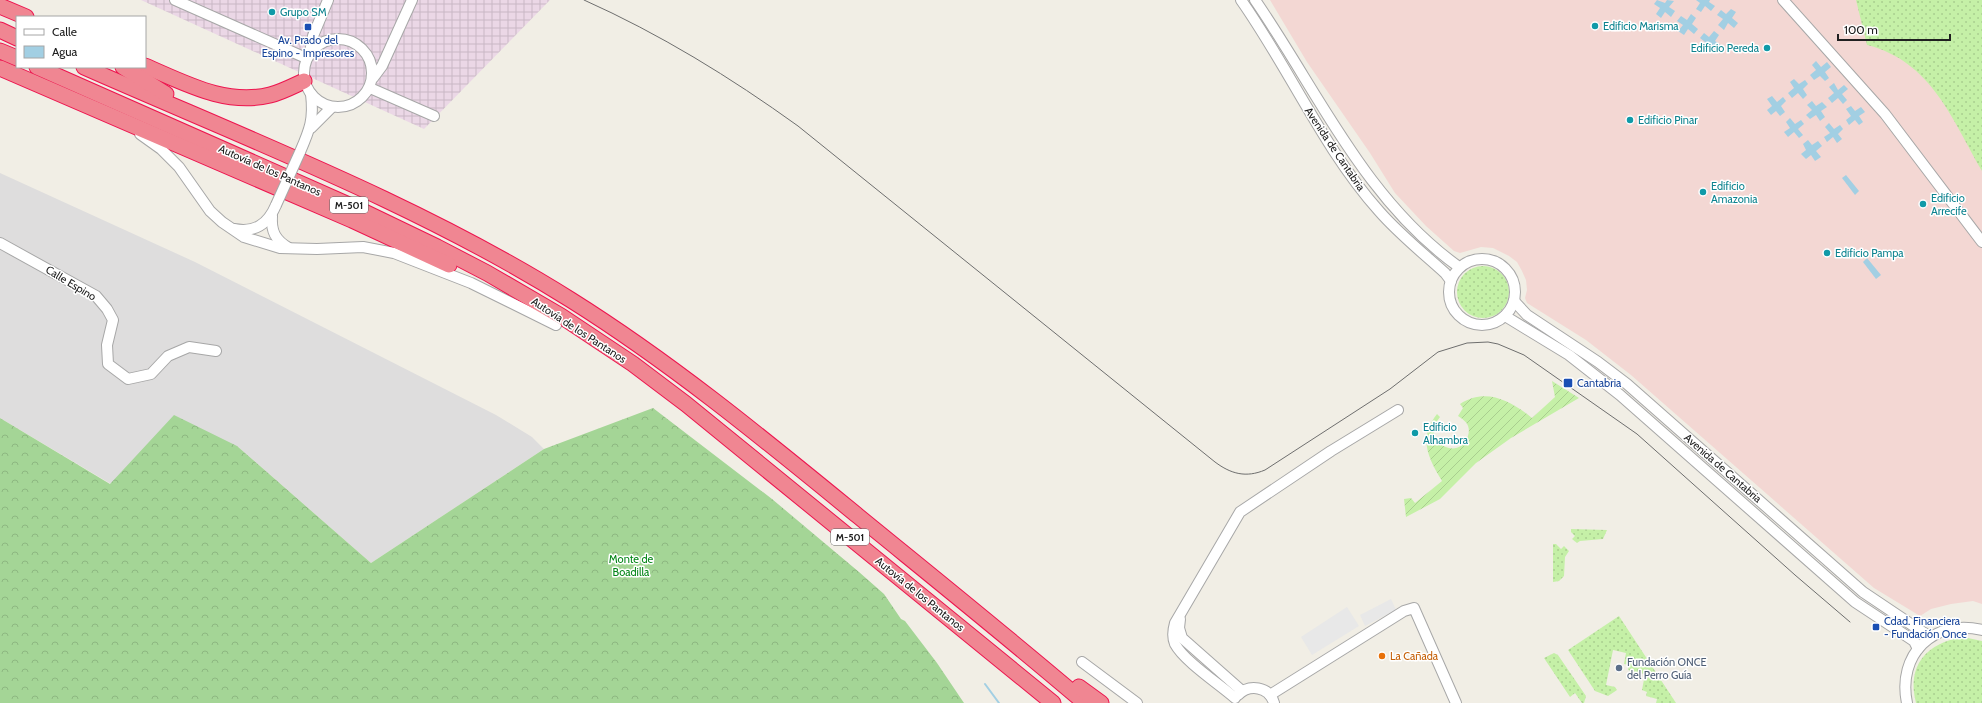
<svg xmlns="http://www.w3.org/2000/svg" width="1982" height="703" font-family="Cabin,sans-serif">
	<style>
		.residential { fill: #dedddd }
		.commercial { fill: #f3d7d3 }
		.industrial { fill: url(#industrial-grid) }
		.grass { fill: url(#grass-dots) }
		.forest { fill: url(#forest-crowns) }
		.garden { fill: url(#garden-furrows) }
		.parking { fill: #e8e8e8 }
		.water { fill: #a2cfe3 }
		.lines { fill: none; stroke-linecap: round; stroke-linejoin: round }
		.stream { stroke: #a2cfe3; stroke-width: 2 }
		.minor-casing { stroke: #a7a7a7; stroke-width: 12 }
		.highway-casing { stroke: #ed154f; stroke-width: 17 }
		.minor { stroke: #fff; stroke-width: 10 }
		.highway { stroke: #f08692; stroke-width: 15 }
		.tram { stroke: #6e6e6e; stroke-width: 1 }
		.minor-bridge-casing { stroke: #a7a7a7; stroke-width: 12; stroke-linecap: butt }
		.minor-bridge { stroke: #fff; stroke-width: 10 }
		.culture-dot { fill: #0f9aa8; stroke: #fff; stroke-width: 1.5 }
		.transit-dot { fill: #1a4fb4; stroke: #fff; stroke-width: 1.5 }
		.food-dot { fill: #e8710a; stroke: #fff; stroke-width: 1.5 }
		.service-dot { fill: #5c6f8a; stroke: #fff; stroke-width: 1.5 }
		.labels { text-anchor: middle; dominant-baseline: central; stroke-width: 3; stroke-linejoin: round; paint-order: stroke }
		.shield { fill: #fff; stroke: #636363; stroke-width: 1 }
		.shield-label { font-size: 10px; font-weight: bold; fill: #202020 }
		.culture-label { font-size: 11px; fill: #0d838f; stroke: #fff; text-anchor: start }
		.transit-label { font-size: 11px; fill: #164399; stroke: #fff; text-anchor: start }
		.street-label { font-size: 11px; fill: #202020; stroke: #fff }
		.park-label { font-size: 11px; fill: #028516; stroke: #fff }
		.food-label { font-size: 11px; fill: #c56008; stroke: #fff; text-anchor: start }
		.service-label { font-size: 11px; fill: #4e5e75; stroke: #fff; text-anchor: start }
	</style>
	<defs>
		<pattern id="industrial-grid" width="8" height="8" patternUnits="userSpaceOnUse"><rect width="8" height="8" fill="#ebd7e6"/><path d="M0 4h8M4 0v8" fill="none" stroke="#c9b8c5"/></pattern>
		<pattern id="grass-dots" width="8" height="8" patternUnits="userSpaceOnUse"><rect width="8" height="8" fill="#c5f0a7"/><path d="M2 2h.1M6 6h.1" fill="none" stroke="#a9ce8f" stroke-width="1.8" stroke-linecap="round"/></pattern>
		<pattern id="forest-crowns" width="20" height="18" patternUnits="userSpaceOnUse"><rect width="20" height="18" fill="#a4d596"/><path d="M2 6a3 3 0 1 1 6 0M12 15a3 3 0 1 1 6 0" fill="none" stroke="#8db781"/></pattern>
		<pattern id="garden-furrows" width="10" height="10" patternUnits="userSpaceOnUse"><rect width="10" height="10" fill="#c5f0a7"/><path d="M-1 1l2-2M0 10L10 0M9 11l2-2" fill="none" stroke="#a9ce8f"/></pattern>
	</defs>
	<rect width="100%" height="100%" fill="#f1eee5"/>
	<polygon class="residential" points="0,173 195,262 496,415 532,437 544,449 371,563 237,446 111,484 0,418"/>
	<polygon class="commercial" points="1270,0 1982,0 1982,604 1973,601 1951,604 1931,609 1920,616 1874,588 1631,375 1586,340 1527,303 1525,298 1527,290 1526,280 1522,271 1517,262 1509,256 1493,248 1481,247 1460,253 1454,251 1426,226 1395,193 1370,153 1307,62"/>
	<polygon class="industrial" points="141,0 550,0 424,129"/>
	<g class="grass">
		<path d="M1856,0H1982V171C1952,119 1931,61 1867,45Z"/>
		<circle cx="1483" cy="292" r="26"/>
		<polygon points="1571,529 1607,530 1603,539 1580,541 1577,543 1572,539 1575,536 1571,532"/>
		<polygon points="1553,544 1556,544 1561,549 1564,546 1569,551 1565,557 1564,576 1559,581 1553,582"/>
		<polygon points="1619,616 1676,703 1656,703 1657,699 1646,696 1647,692 1642,690 1645,674 1628,670 1629,665 1624,664 1626,653 1613,650 1606,685 1615,687 1617,690 1608,696 1595,691 1568,650"/>
		<path d="M1963,637L1982,641V703H1916C1906,665 1927,643 1963,637Z"/>
		<polygon points="1554,653 1558,655 1586,696 1584,703 1582,703 1575,693 1570,697 1544,658"/>
	</g>
	<polygon class="forest" points="653,408 772,499 859,572 884,594 901,619 905,621 937,663 964,703 0,703 0,418 110,484 174,415 237,446 371,563 544,449"/>
	<path class="garden" d="M1552,381L1579,398L1511,438L1476,463L1440,499L1406,517L1404,499L1411,498L1415,503L1442,481C1428,458 1418,438 1437,414L1440,417C1419,441 1459,463 1468,436C1471,426 1466,421 1458,416L1463,408L1460,404C1486,387 1511,401 1532,418L1555,397Z"/>
	<g class="parking">
		<polygon points="1391,599 1396,610 1365,626 1360,615"/>
		<polygon points="1347,607 1359,626 1312,655 1301,637"/>
	</g>
	<g class="water">
		<polygon points="1657,0 1665,3 1667,0 1674,1 1669,7 1675,11 1671,17 1665,12 1661,18 1656,14 1660,8 1654,4"/>
		<polygon points="1696,0 1710,0 1709,2 1715,6 1711,11 1705,6 1701,12 1696,9 1700,3"/>
		<polygon points="1731,9 1736,12 1732,18 1738,23 1734,28 1728,23 1724,30 1718,25 1723,19 1717,15 1721,10 1726,14"/>
		<polygon points="1691,14 1696,18 1692,24 1698,29 1694,34 1688,29 1684,35 1678,31 1683,25 1677,21 1681,16 1687,20"/>
		<polygon points="1714,31 1719,35 1715,41 1721,45 1717,50 1711,46 1707,52 1701,48 1705,42 1700,38 1704,33 1709,37"/>
		<polygon points="1816,61 1821,67 1827,62 1831,67 1825,72 1829,78 1825,81 1820,76 1814,80 1810,75 1816,70 1812,65"/>
		<polygon points="1794,79 1799,84 1805,80 1808,84 1803,89 1807,95 1803,99 1798,93 1792,98 1788,93 1794,88 1790,82"/>
		<polygon points="1834,83 1838,90 1844,85 1848,89 1842,94 1847,100 1843,104 1838,98 1832,103 1828,98 1834,93 1829,87"/>
		<polygon points="1772,96 1777,102 1783,97 1786,101 1781,106 1785,112 1780,116 1776,111 1771,115 1767,110 1772,106 1767,99"/>
		<polygon points="1812,101 1816,106 1822,102 1827,107 1821,111 1825,117 1820,121 1816,115 1810,119 1806,115 1812,110 1807,105"/>
		<polygon points="1851,106 1855,111 1861,107 1865,112 1859,116 1863,122 1859,125 1855,120 1849,125 1846,120 1851,116 1846,109"/>
		<polygon points="1790,118 1795,124 1801,120 1804,124 1798,129 1803,135 1799,138 1794,132 1788,137 1784,132 1790,128 1786,122"/>
		<polygon points="1829,123 1834,129 1840,125 1843,129 1838,134 1842,139 1837,143 1833,137 1827,142 1824,137 1830,133 1825,127"/>
		<polygon points="1808,140 1812,145 1818,141 1822,146 1816,151 1821,157 1815,161 1811,155 1806,159 1801,154 1806,150 1803,144"/>
		<polygon points="1846,175 1859,191 1855,195 1842,178"/>
		<polygon points="1867,258 1881,275 1876,279 1863,262"/>
	</g>
	<g class="lines">
		<polyline class="stream" points="985,684 999,703"/>
		<defs>
			<g id="minor">
				<polyline points="175,0 306,58"/>
				<path d="M1241,0C1289,68 1323,148 1379,211C1399,234 1423,253 1445,273L1451,281"/>
				<path d="M1255,0C1319,93 1365,200 1459,267"/>
				<polyline points="1783,0 1885,114 1982,242"/>
				<circle cx="338" cy="73" r="34"/>
				<polyline points="310,52 313,36 328,0"/>
				<polyline points="373,78 382,66 412,0"/>
				<polyline points="370,88 434,116"/>
				<polyline points="311,128 332,107"/>
				<polyline points="140,134 161,149 179,167 210,211 222,222 244,237 280,248 317,249 363,247 394,253 471,283 556,325"/>
				<path d="M300,152C310,129 314,119 311,94"/>
				<path d="M272,216C271,231 275,240 289,248"/>
				<path d="M234,229C255,233 268,224 276,205"/>
				<polyline points="0,243 96,296 107,309 113,320 107,345 108,364 128,379 151,374 168,356 189,347 216,351"/>
				<circle cx="1482" cy="292" r="33"/>
				<polyline points="1514,301 1527,315 1598,362 1627,384 1863,592 1930,637"/>
				<polyline points="1505,316 1569,355 1620,395 1855,602 1908,637 1914,641 1918,649"/>
				<polyline points="1180,619 1179,628 1182,638 1242,691"/>
				<polyline points="1082,662 1137,703"/>
				<path d="M1238,695C1249,684 1269,686 1274,703"/>
				<polyline points="1270,695 1404,611 1414,608 1456,703"/>
				<path d="M1235,698C1219,684 1184,661 1175,644C1172,637 1173,630 1175,623L1240,512L1331,451L1398,410"/>
				<path d="M1907,703C1897,655 1933,618 1982,630"/>
			</g>
			<g id="highway">
				<polyline points="0,6 26,17"/>
				<polyline points="0,30 17,38"/>
				<polyline points="0,51 17,58"/>
				<path d="M145,66C185,83 226,106 270,95C282,92 293,86 304,81"/>
				<polyline points="37,67 358,209 437,247 487,273 561,316 633,364 686,404 1053,703"/>
				<path d="M84,67C247,139 420,205 571,300C673,364 765,440 858,516C934,578 1010,639 1085,703"/>
				<polyline points="123,67 166,94"/>
				<polyline points="0,68 352,220 449,265"/>
				<polyline points="1079,687 1101,703"/>
			</g>
		</defs>
		<use href="#minor" class="minor-casing"/>
		<use href="#highway" class="highway-casing"/>
		<use href="#minor" class="minor"/>
		<use href="#highway" class="highway"/>
		<path class="tram" d="M584,0C660,34 730,77 798,126L1215,462C1231,474 1246,478 1265,470L1390,389L1438,352L1467,343L1488,342L1498,344L1524,355L1637,434L1795,575L1850,622"/>
		<defs>
			<polyline id="minor-bridge" points="276,205 300,152"/>
		</defs>
		<use href="#minor-bridge" class="minor-bridge-casing"/>
		<use href="#minor-bridge" class="minor-bridge"/>
	</g>
	<g class="culture-dot">
		<circle cx="272" cy="12" r="4"/>
		<circle cx="1595" cy="26" r="4"/>
		<circle cx="1767" cy="48" r="4"/>
		<circle cx="1630" cy="120" r="4"/>
		<circle cx="1703" cy="192" r="4"/>
		<circle cx="1923" cy="204" r="4"/>
		<circle cx="1827" cy="253" r="4"/>
		<circle cx="1415" cy="433" r="4"/>
	</g>
	<g class="transit-dot">
		<rect x="304" y="23" width="8" height="8" rx="2"/>
		<rect x="1563" y="378" width="10" height="10" rx="2"/>
		<rect x="1872" y="623" width="8" height="8" rx="2"/>
	</g>
	<circle class="food-dot" cx="1382" cy="656" r="4"/>
	<circle class="service-dot" cx="1619" cy="668" r="4"/>
	<g class="labels">
		<g class="shield">
			<rect x="330" y="197" width="38" height="16" rx="3"/>
			<rect x="831" y="529" width="38" height="16" rx="3"/>
		</g>
		<g class="shield-label">
			<text x="349" y="205">M-501</text>
			<text x="850" y="537">M-501</text>
		</g>
		<g class="culture-label">
			<text x="280" y="12">Grupo SM</text>
			<text x="1603" y="26">Edificio Marisma</text>
			<text x="1759" y="48" text-anchor="end">Edificio Pereda</text>
			<text x="1638" y="120">Edificio Pinar</text>
			<text x="1711" y="186">Edificio<tspan x="1711" dy="13">Amazonia</tspan></text>
			<text x="1931" y="198">Edificio<tspan x="1931" dy="13">Arrecife</tspan></text>
			<text x="1835" y="253">Edificio Pampa</text>
			<text x="1423" y="427">Edificio<tspan x="1423" dy="13">Alhambra</tspan></text>
		</g>
		<g class="transit-label">
			<text x="308" y="40" text-anchor="middle">Av. Prado del<tspan x="308" dy="13">Espino - Impresores</tspan></text>
			<text x="1577" y="383">Cantabria</text>
			<text x="1884" y="621">Cdad. Financiera<tspan x="1884" dy="13">- Fundación Once</tspan></text>
		</g>
		<g class="street-label">
			<text transform="translate(1335 149) rotate(56)">Avenida de Cantabria</text>
			<text transform="translate(270 170) rotate(24)">Autovía de los Pantanos</text>
			<text transform="translate(71 283) rotate(31)">Calle Espino</text>
			<text transform="translate(579 330) rotate(33)">Autovía de los Pantanos</text>
			<text transform="translate(1723 468) rotate(41)">Avenida de Cantabria</text>
			<text transform="translate(920 594) rotate(39)">Autovía de los Pantanos</text>
		</g>
		<g class="park-label">
			<text x="631" y="559">Monte de<tspan x="631" dy="13">Boadilla</tspan></text>
		</g>
		<g class="food-label">
			<text x="1390" y="656">La Cañada</text>
		</g>
		<g class="service-label">
			<text x="1627" y="662">Fundación ONCE<tspan x="1627" dy="13">del Perro Guía</tspan></text>
		</g>
	</g>
	<rect x="16" y="16" width="130" height="52" fill="#ffffff" stroke="#a6a6a6"/>
	<rect x="24" y="29" width="20" height="6" fill="#ffffff" stroke="#a6a6a6"/>
	<text x="52" y="36" font-size="12" fill="#202020">Calle</text>
	<rect x="24" y="46" width="20" height="12" fill="#a2cfe3" stroke="#a6a6a6"/>
	<text x="52" y="56" font-size="12" fill="#202020">Agua</text>
	<path d="M1838 34v6h112v-6" fill="none" stroke="#202020" stroke-width="2"/>
	<text x="1844" y="34" font-size="12" fill="#202020" stroke="#ffffff" stroke-width="3" paint-order="stroke">100 m</text>
</svg>
